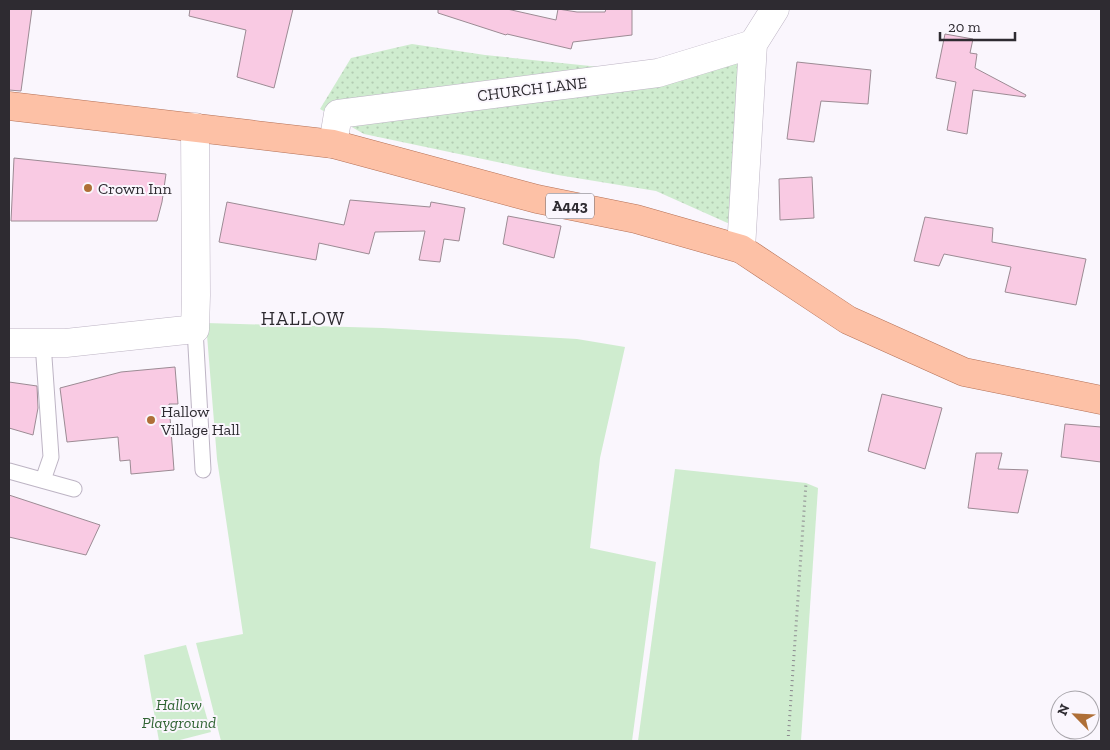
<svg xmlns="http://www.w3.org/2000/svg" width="1110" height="750" font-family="'Zilla Slab',serif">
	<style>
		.grass { fill: url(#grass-dots) }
		.park { fill: #cfeccf }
		.building { fill: #f9cae3; stroke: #9c8b94 }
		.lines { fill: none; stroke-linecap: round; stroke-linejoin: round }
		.service-casing { stroke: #bdb4c4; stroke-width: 17 }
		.minor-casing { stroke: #bdb4c4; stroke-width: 29 }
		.primary-casing { stroke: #b47157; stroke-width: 29 }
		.path { stroke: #8b888e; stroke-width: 3; stroke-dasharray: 1 4; stroke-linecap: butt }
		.service { stroke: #fff; stroke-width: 15 }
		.minor { stroke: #fff; stroke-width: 28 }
		.primary { stroke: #fdc1a6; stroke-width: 28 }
		.poi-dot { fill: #af6f37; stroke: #faf6fd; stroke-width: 2 }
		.labels { text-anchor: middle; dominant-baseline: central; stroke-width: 4; stroke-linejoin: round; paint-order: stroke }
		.shield { fill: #faf6fd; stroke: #6b686e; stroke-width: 1 }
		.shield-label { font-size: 15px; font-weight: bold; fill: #2e2b31 }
		.street-label { font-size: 16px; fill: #2e2b31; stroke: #faf6fd }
		.poi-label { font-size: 16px; fill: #2e2b31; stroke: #faf6fd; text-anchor: start }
		.park-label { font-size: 16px; font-style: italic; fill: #306333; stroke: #faf6fd }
		.quarter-label { font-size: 19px; letter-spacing: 1px; fill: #2e2b31; stroke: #faf6fd }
	</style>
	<defs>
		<pattern id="grass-dots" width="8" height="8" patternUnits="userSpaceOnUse" patternTransform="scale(1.25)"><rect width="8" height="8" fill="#cfeccf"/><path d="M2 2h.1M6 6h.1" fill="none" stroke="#b2cbb2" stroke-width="1.8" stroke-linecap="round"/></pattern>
	</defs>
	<rect width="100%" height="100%" fill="#faf6fd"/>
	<polygon class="grass" points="412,44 485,55 658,73 753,44 732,225 656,191 558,175 364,134 320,109 351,58"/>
	<g class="park">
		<polygon points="206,323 383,328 577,339 625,347 600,458 590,548 656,562 632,741 221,741 196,643 243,634 217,459"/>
		<polygon points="675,469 806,483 818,488 801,741 638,741"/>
		<polygon points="186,645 211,732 176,741 159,741 144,655"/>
	</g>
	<g class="building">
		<polygon points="9,9 32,9 21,91 9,90"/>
		<polygon points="190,9 293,9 274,88 237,77 246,30 189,16"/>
		<polygon points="438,9 507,9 556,20 558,9 577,12 605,12 606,9 632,9 632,35 573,42 571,49 507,34 506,35 438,13"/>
		<polygon points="945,34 973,39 970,53 977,54 975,68 1026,95 1025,97 973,90 967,134 947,130 956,82 936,78"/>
		<polygon points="797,62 871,70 868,104 821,101 814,142 787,139"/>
		<polygon points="14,158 166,174 162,202 157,221 11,221"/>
		<polygon points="812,177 814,218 780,220 779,179"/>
		<polygon points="350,200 430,207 431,202 465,208 459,241 444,239 440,262 419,260 425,231 375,232 369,254 319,243 316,260 219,242 227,202 344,225"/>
		<polygon points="508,216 561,226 554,258 503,244"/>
		<polygon points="925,217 993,228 992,242 1086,259 1076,305 1005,292 1011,267 944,254 939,266 914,261"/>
		<polygon points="175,367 178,404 169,404 174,470 131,474 130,460 120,461 118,437 67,442 60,388 121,372"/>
		<polygon points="9,382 37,386 38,408 33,435 9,428"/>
		<polygon points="882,394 942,408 925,469 868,451"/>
		<polygon points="1065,424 1101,427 1101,462 1061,457"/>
		<polygon points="976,453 1002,453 998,469 1028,470 1018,513 968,508"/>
		<polygon points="9,495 100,525 86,555 9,537"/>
	</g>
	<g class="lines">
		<defs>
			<g id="service">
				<polyline points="195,329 203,470"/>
				<polyline points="43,343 51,457 43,480"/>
				<polyline points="9,471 74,489"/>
			</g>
			<g id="minor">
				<polyline points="333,144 338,114 658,73 753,44"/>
				<polyline points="741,249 753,44 775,9"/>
				<polyline points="9,343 66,343 195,329 196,295 195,127"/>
			</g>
			<polyline id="primary" points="9,106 333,144 537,199 636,219 741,249 848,320 964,372 1101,400"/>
		</defs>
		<use href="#service" class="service-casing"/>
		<use href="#minor" class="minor-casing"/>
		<use href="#primary" class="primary-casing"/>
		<polyline class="path" points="788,741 806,483"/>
		<use href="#service" class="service"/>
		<use href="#minor" class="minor"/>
		<use href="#primary" class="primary"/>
	</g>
	<g class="poi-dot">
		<circle cx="88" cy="188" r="5"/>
		<circle cx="151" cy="420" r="5"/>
	</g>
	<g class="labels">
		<rect class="shield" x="546" y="193.5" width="48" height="25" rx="4"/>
		<g class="shield-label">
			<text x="570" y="206">A443</text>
		</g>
		<g class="street-label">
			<text transform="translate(532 89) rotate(-7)">CHURCH LANE</text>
		</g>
		<g class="poi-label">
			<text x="98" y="188">Crown Inn</text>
			<text x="161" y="411">Hallow<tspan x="161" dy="18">Village Hall</tspan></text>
		</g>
		<g class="park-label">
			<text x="179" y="704">Hallow<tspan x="179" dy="18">Playground</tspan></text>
		</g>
		<g class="quarter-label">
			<text x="303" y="318">HALLOW</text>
		</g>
	</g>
	<rect width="1110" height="750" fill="none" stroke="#2e2b31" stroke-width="20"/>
	<g transform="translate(1075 715) rotate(294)"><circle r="24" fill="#faf6fd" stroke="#a8a5ab"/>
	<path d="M0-4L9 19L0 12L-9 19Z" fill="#af6f37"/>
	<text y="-8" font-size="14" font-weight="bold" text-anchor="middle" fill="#2e2b31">N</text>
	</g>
	<path d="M940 32v8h75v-8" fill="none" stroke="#2e2b31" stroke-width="2.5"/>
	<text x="948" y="32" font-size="15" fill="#2e2b31" stroke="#faf6fd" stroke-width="4" paint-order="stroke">20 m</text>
</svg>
